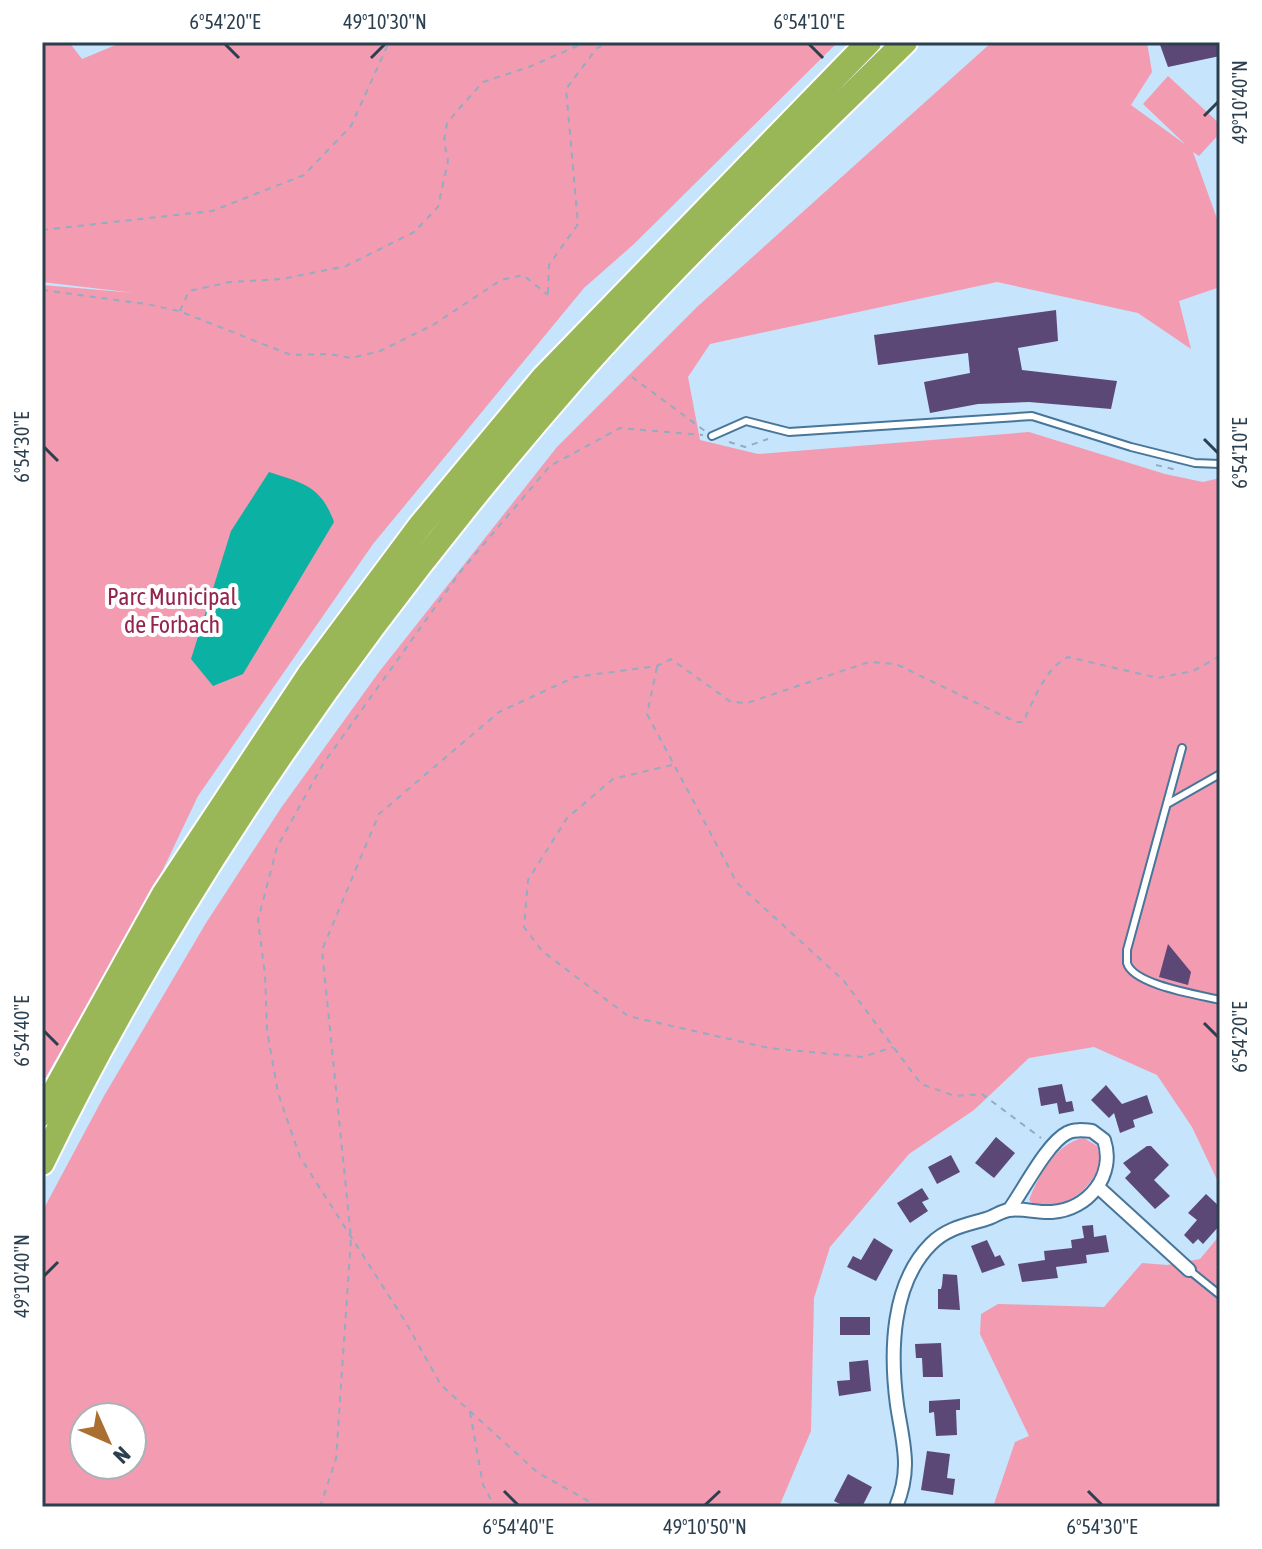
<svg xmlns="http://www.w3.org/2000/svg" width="1262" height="1549" font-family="'Asap Condensed',sans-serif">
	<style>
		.green { fill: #f39bb1; fill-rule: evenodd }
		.water { fill: #0bb2a3 }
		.building { fill: #5c4876 }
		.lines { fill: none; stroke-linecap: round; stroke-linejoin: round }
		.service-casing { stroke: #47769b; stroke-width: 10 }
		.minor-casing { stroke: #47769b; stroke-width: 16 }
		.motorway-casing { stroke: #fff; stroke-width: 28 }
		.path { stroke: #92acc2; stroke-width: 2; stroke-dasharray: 6 6; stroke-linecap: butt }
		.service { stroke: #fff; stroke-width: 6 }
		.minor { stroke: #fff; stroke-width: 12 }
		.motorway { stroke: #99b757; stroke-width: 24 }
		.ticks { fill: none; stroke: #2b3f4f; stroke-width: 3 }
		.labels { text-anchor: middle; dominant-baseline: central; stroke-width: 8; stroke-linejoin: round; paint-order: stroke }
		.park-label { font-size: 24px; fill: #94244d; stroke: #fff }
		.neatline { fill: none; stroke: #2b3f4f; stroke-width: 3 }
		.ticks-label { font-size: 20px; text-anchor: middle; fill: #2b3f4f }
	</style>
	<rect width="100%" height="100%" fill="#c6e4fc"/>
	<g class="green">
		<polygon points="42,42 69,42 82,59 123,42 838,42 634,244 584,288 373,544 198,796 158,880 42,1084 42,285 135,293 42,282"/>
		<path d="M992,42H1147L1152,72L1131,105L1186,145L1143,104L1168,76L1220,124V133L1199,156L1193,152L1220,227V287L1179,301L1191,349L1138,313L997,282L710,344L688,377L700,440L758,454L1029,432L1165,474L1203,482L1220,478V1186L1192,1127L1157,1075L1094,1047L1029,1058L974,1110L909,1154L830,1247L814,1298L811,1431L779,1507H42V1212L104,1096L206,923L281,808L379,672L557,447L697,307ZM84,1417H132V1465H84Z"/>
		<path d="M1084,1138L1097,1146L1102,1161C1087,1193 1071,1207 1034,1205L1029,1200C1038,1176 1057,1142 1084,1138Z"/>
		<polygon points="1220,1235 1220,1262 1216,1267 1220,1270 1220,1507 993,1507 1015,1442 1029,1436 980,1334 981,1314 998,1304 1104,1307 1142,1263 1167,1265 1200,1259"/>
	</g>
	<path class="water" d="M269,472C303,483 321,486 334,522L243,674L213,686L191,659L231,531Z"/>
	<g class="building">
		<polygon points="1159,42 1220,42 1220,56 1168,67"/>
		<polygon points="1056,310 1058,341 1018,348 1022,370 1117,381 1111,409 1029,402 978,404 930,413 924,382 970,373 968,353 878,365 874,335"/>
		<polygon points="1168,944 1191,972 1188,985 1159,977"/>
		<polygon points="1062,1084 1066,1102 1060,1103 1072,1101 1074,1111 1059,1114 1057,1103 1041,1106 1038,1088"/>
		<polygon points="1106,1085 1122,1104 1147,1095 1153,1113 1133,1120 1135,1127 1120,1133 1114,1113 1109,1118 1091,1100"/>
		<polygon points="996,1137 1015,1153 994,1178 975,1163"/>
		<polygon points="1147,1146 1151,1146 1169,1165 1154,1180 1170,1196 1155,1209 1125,1178 1131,1172 1123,1163"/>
		<polygon points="951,1155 960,1172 937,1184 928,1167"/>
		<polygon points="922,1188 929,1199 922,1202 928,1211 910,1223 897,1203"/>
		<polygon points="1206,1194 1220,1207 1220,1225 1203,1244 1198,1239 1193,1244 1184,1235 1197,1220 1188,1213"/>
		<polygon points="1093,1225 1094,1237 1106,1235 1109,1252 1086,1255 1087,1263 1056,1267 1058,1278 1022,1282 1018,1264 1045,1260 1044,1251 1072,1248 1071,1240 1084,1238 1082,1226"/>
		<polygon points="874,1238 893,1250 876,1281 847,1267 853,1256 861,1260"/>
		<polygon points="987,1240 995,1257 1000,1255 1005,1265 982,1273 971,1246"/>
		<polygon points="943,1274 957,1275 960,1310 938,1309 938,1289 941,1289 942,1285"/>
		<rect x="840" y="1317" width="30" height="18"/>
		<polygon points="941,1343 943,1377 923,1377 922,1358 916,1358 915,1344"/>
		<polygon points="868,1360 871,1391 839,1396 837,1381 850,1380 849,1362"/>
		<polygon points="960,1399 960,1410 956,1410 957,1435 936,1436 934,1412 929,1413 929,1401"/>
		<polygon points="927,1451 950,1454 947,1478 955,1479 953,1495 921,1490"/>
		<polygon points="848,1474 872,1487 862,1507 846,1507 834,1501"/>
	</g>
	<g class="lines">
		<defs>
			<g id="service">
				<polyline points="712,436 746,421 789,432 1032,416 1131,447 1195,463 1220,464"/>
				<path d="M1182,748L1127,950C1127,951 1127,963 1127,963C1133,985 1200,995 1220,1000"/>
				<polyline points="1169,803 1220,774"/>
				<polyline points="1189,1270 1220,1295"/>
			</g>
			<g id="minor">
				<polyline points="1098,1187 1189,1270"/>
				<path d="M896,1507C912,1468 903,1444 897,1405C890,1352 891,1284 931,1244C947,1228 966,1225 986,1219C994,1217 1001,1211 1009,1210C1023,1208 1038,1213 1052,1212C1088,1210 1116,1175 1104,1140L1092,1131C1083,1130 1074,1129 1067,1133C1047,1143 1023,1191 1009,1210"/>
			</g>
			<g id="motorway">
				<polyline points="42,1114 164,894 309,675 420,526 544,377 869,42"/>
				<path d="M42,1163C178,882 369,613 574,378C678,260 793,152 905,42"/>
			</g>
		</defs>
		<use href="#service" class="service-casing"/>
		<use href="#minor" class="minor-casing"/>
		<use href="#motorway" class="motorway-casing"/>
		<g class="path">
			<polyline points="42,230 212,211 304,175 351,126 389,42"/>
			<polyline points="42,290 146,304 179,311 291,355 329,354 351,358 380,351 433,325 501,280 523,275 548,295"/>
			<polyline points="548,293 549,265 578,224 566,89 597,48 611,42"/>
			<polyline points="180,311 189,291 230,282 282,279 346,266 414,232 438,207 448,161 444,141 447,123 464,103 483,82 529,67 586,42"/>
			<polyline points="632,377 705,431"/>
			<polyline points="729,442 745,447 768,439"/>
			<polyline points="1156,465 1177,470"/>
			<polyline points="657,667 647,714 737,883 844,981 921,1084 955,1096 982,1094 1041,1138"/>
			<polyline points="672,765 613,779 567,818 528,880 524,927 542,951 628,1016 769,1048 863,1057 893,1047"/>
			<polyline points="470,1412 483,1485 495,1507"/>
			<path d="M320,1507L336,1459L351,1238L322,950L379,814L499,712L575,677L657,666L671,659L731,702L747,703L869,662L896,664L1016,722H1023C1034,700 1045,668 1068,657L1158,678L1193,671L1220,656"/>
			<polyline points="599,1507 537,1472 441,1385 405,1321 300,1157 278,1093 267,1030 265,975 258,920 277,847 323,764 461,571 550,466 620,428 703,435"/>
		</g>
		<use href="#service" class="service"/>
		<use href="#minor" class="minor"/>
		<use href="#motorway" class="motorway"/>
	</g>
	<path class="ticks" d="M225,44L239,58M809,44L823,58M371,58L385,44M1204,116L1218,102M1204,439L1218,453M44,447L58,461M1204,1023L1218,1037M44,1031L58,1045M44,1276L58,1262M504,1491L518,1505M1088,1491L1102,1505M705,1505L720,1491"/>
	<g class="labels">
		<g class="park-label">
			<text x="172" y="596">Parc Municipal<tspan x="172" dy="28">de Forbach</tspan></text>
		</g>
	</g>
	<rect width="1262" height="1549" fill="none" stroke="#ffffff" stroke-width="88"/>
	<g transform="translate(108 1441) rotate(135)"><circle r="38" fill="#ffffff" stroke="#aab2b9" stroke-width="2"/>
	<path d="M0-6L14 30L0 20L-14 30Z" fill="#ab6f31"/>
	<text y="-12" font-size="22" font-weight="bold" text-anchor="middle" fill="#2b3f4f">N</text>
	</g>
	<rect x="44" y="44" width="1174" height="1461" class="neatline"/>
	<g class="ticks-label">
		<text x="225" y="29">6°54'20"E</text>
		<text x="385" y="29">49°10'30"N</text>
		<text x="809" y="29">6°54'10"E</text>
		<text transform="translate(1240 102) rotate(-90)" y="7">49°10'40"N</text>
		<text transform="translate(22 447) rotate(-90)" y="7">6°54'30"E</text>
		<text transform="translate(1240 453) rotate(-90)" y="7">6°54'10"E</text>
		<text transform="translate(22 1031) rotate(-90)" y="7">6°54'40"E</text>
		<text transform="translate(1240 1037) rotate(-90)" y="7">6°54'20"E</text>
		<text transform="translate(22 1276) rotate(-90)" y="7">49°10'40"N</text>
		<text x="518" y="1534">6°54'40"E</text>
		<text x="705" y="1534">49°10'50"N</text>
		<text x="1102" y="1534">6°54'30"E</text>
	</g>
</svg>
